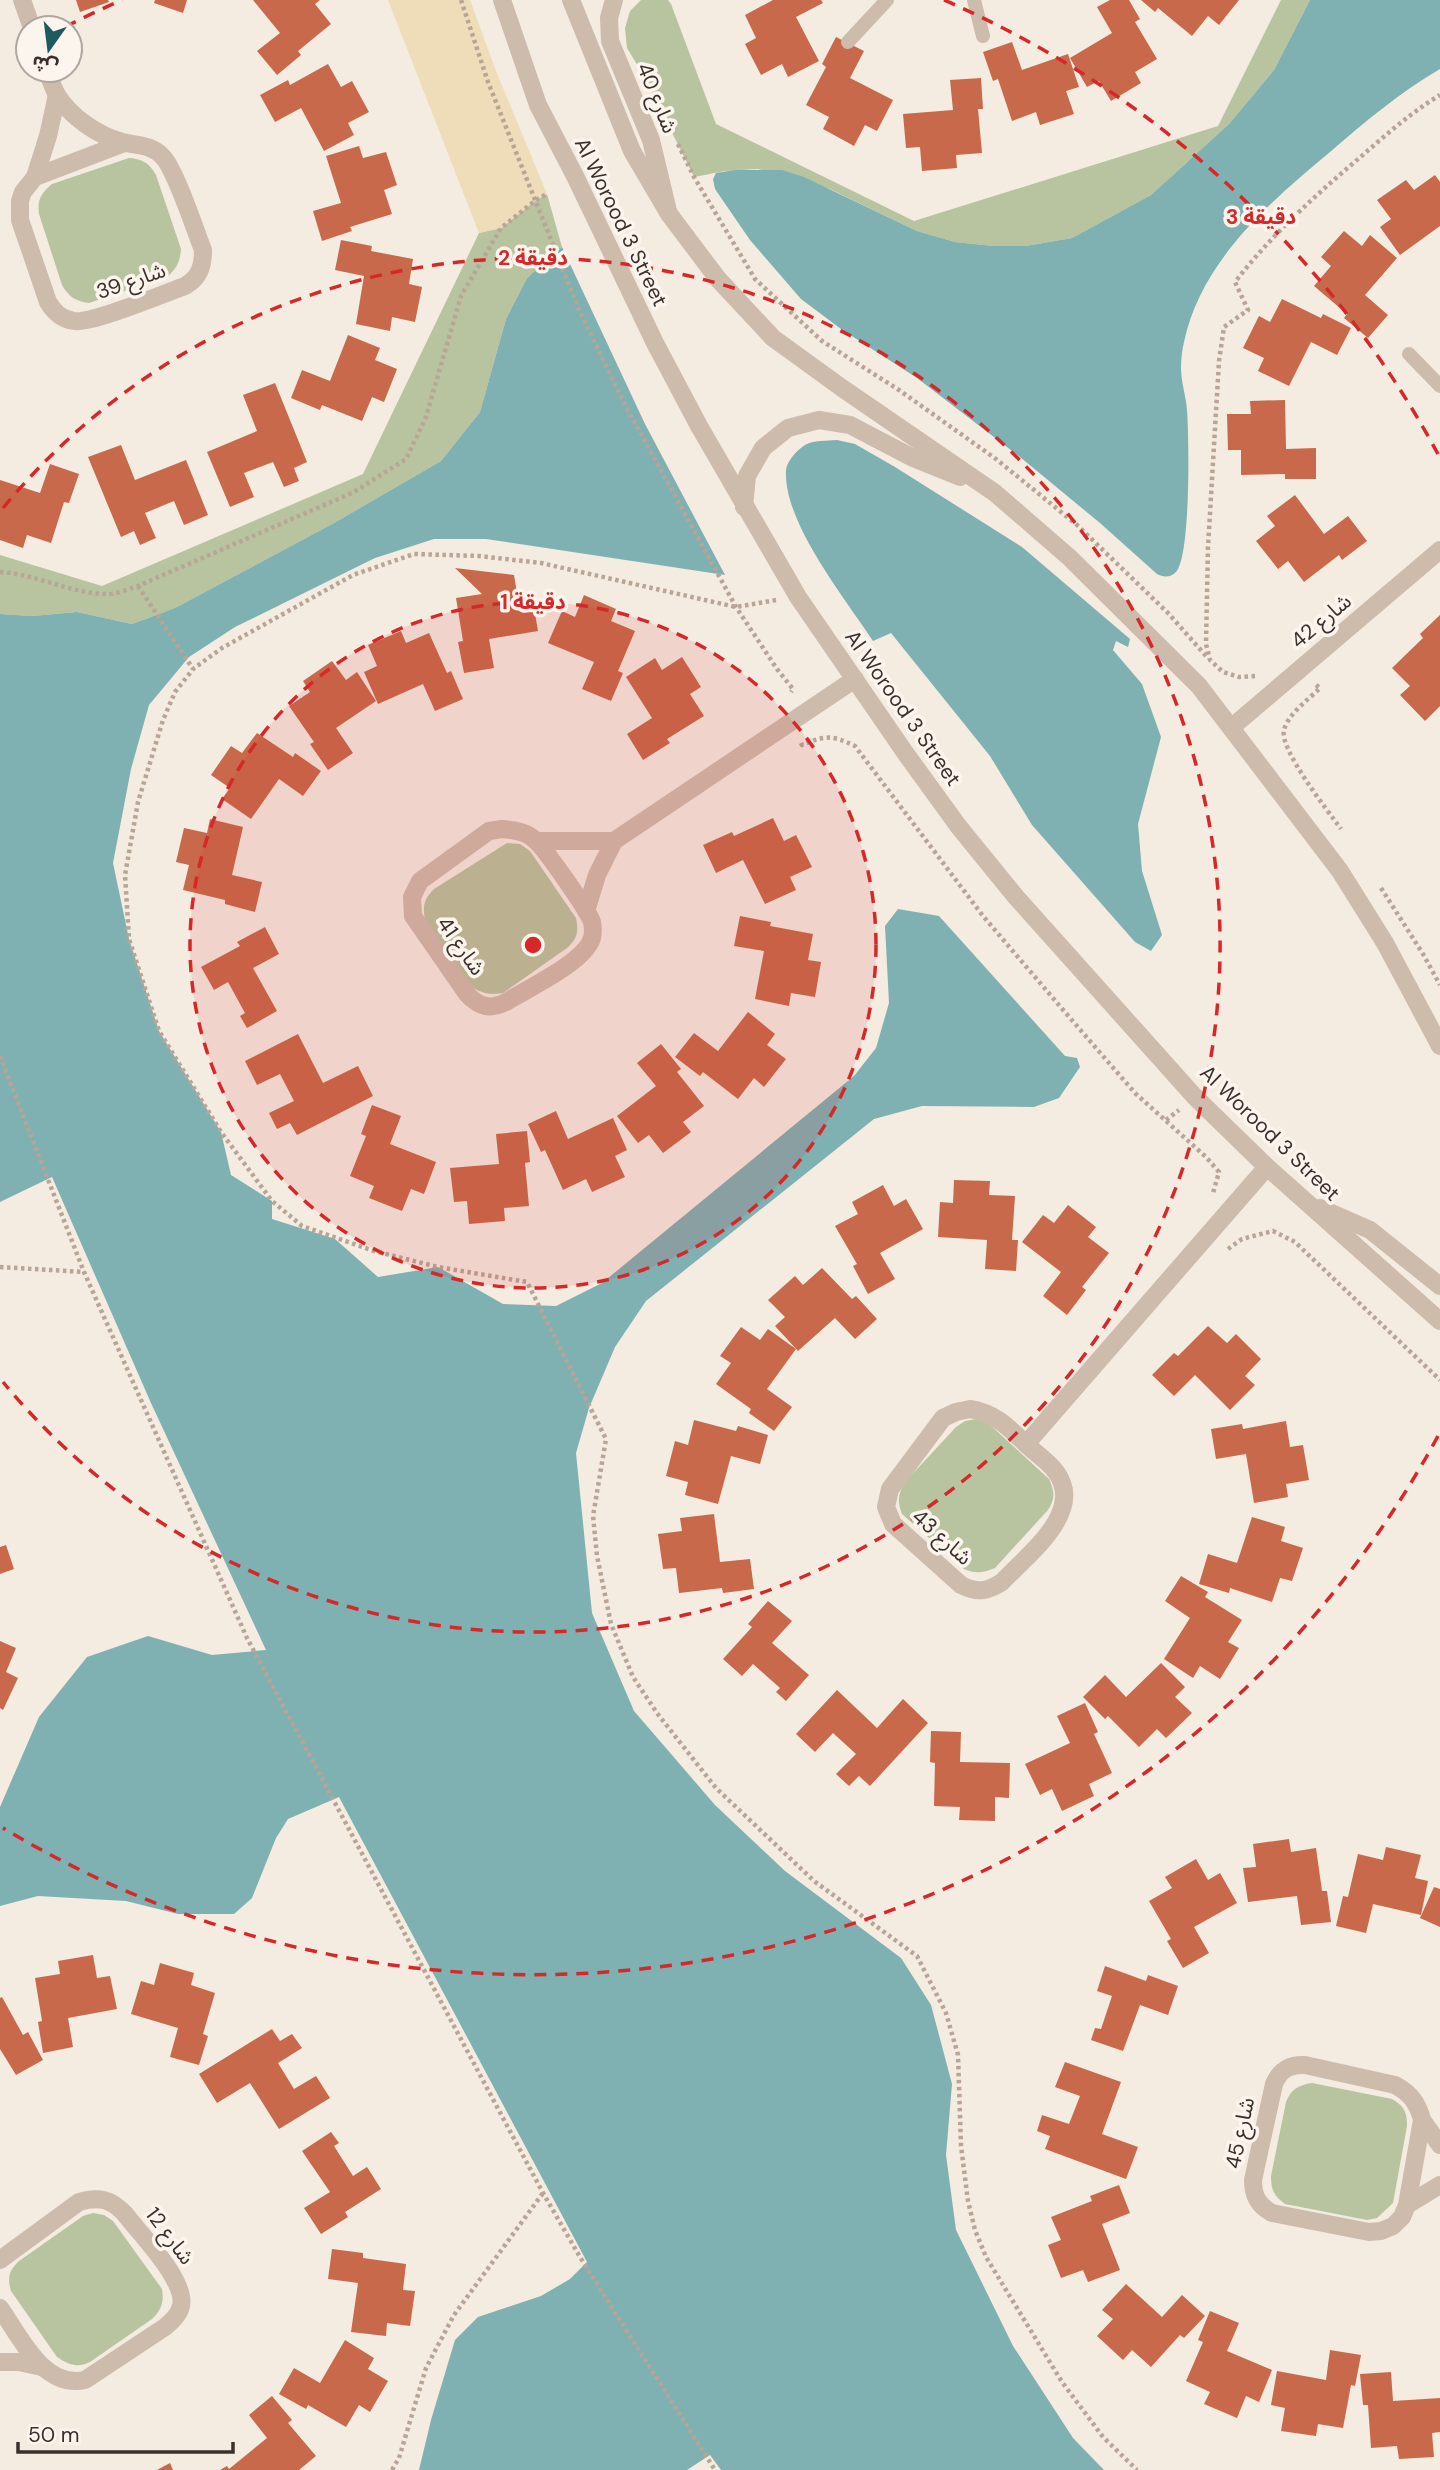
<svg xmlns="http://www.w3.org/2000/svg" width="1440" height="2470" font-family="'DM Sans','Noto Sans Arabic',sans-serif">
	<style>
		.green { fill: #b8c4a0 }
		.sand { fill: #efdcb8 }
		.water { fill: #7fb0b2 }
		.building { fill: #c8694b }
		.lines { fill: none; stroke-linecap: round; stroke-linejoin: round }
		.path { stroke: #b9a596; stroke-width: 4.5; stroke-dasharray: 3.5 3.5; stroke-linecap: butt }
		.service { stroke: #cdbbac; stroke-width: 14 }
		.minor { stroke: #cdbbac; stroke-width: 18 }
		.tertiary { stroke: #cdbbac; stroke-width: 18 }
		.ring { fill: none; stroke: #d62828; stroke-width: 3.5; stroke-dasharray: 12 9 }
		.labels { text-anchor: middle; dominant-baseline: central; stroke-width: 7; stroke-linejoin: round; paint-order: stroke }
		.street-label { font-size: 21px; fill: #3b302b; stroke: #fbf5ee }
		.centre { fill: #d62828; stroke: #fbf5ee; stroke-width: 3.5 }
		.ring-label { font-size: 21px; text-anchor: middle; font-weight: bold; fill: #d62828; stroke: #fbf5ee; stroke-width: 7; stroke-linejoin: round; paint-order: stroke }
	</style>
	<rect width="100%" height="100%" fill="#f4ebe1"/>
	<g class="green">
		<polygon points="641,0 668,0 671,4 716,124 914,221 1218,126 1281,0 1310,0 1274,70 1229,124 1151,195 1072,238 1026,246 993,246 955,242 917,231 830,189 758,169 725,171 694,177 644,76 627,48 625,28 630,11"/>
		<path d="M129,158C143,159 149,163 156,175L181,249C180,262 177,268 167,277L89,303C75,301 69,297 62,285L39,214C37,200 41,193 52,184Z"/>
		<polygon points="547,194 562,247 527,278 506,319 480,412 441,461 334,523 175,608 132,624 77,612 32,616 0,614 0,555 102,586 363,474 479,233 501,228 536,200"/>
		<path d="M507,843L520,844L530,851L576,918C579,932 577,939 567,948L503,993C490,995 483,994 472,987L425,919C422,905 425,898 434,889Z"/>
		<path d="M977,1419L989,1424L1049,1479C1055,1492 1055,1499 1048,1510L995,1568C983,1573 976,1574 964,1569L902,1514C897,1501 898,1494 905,1482L956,1427L965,1421Z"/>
		<path d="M1312,2083L1392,2099C1404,2106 1407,2112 1407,2126L1393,2203L1377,2218L1367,2220L1285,2204C1274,2196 1271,2190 1271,2176L1286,2102C1291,2089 1299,2085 1312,2083Z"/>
		<path d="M93,2213L104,2215L113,2221L162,2289C164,2302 162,2309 152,2319L90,2362C77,2368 69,2365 57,2357L11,2291C7,2277 9,2271 19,2261L83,2216Z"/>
	</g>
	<polygon class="sand" points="388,0 470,0 496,71 547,194 536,200 501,228 479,233"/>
	<g class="water">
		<path d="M1310,0H1440V69C1400,92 1365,122 1330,152C1270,202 1201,261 1184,342C1182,350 1181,360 1181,368C1181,382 1186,396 1187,410C1189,436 1191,556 1176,572C1170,578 1163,577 1157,574L1100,523L1020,457L917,378L841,329L801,299L750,240L715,189L713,179L716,173L735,170H782L804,177L917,231L955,242L993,246H1026L1072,238L1151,195L1229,124L1274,70Z"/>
		<polygon points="562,247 645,424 725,575 486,539 434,539 375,558 235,627 189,657 149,705 131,769 113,863 129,939 159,1031 221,1132 231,1175 272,1201 272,1219 335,1239 378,1277 438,1267 503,1304 556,1306 602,1283 854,1076 876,1048 889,1003 885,926 898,909 939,916 1065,1056 1077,1058 1080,1067 1059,1098 1034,1107 922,1106 874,1119 646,1301 615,1347 589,1408 576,1453 592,1613 634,1711 715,1805 785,1871 901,1958 931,2005 952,2084 946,2155 956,2230 1013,2346 1073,2438 1104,2470 721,2470 710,2455 687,2470 419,2470 431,2420 455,2340 478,2317 541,2296 570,2279 587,2262 339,1797 288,1819 276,1838 252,1898 234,1914 178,1914 126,1901 38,1896 0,1906 0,1807 39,1717 87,1657 148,1636 212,1655 266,1650 151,1403 52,1177 0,1202 0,614 32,616 77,612 132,624 175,608 334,523 441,461 480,412 506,319 527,278"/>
		<path d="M837,440L855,444L895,467L1022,547L1130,639L1128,647L1116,641L1113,650L1142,684L1161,737L1138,824L1142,871L1162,935L1151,951L1135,942L1032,825L990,756L891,633L873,641C845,598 783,522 786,470C787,461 797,450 805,445C813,440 827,441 837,440Z"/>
	</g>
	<g class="building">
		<polygon points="76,0 108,0 109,2 80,12"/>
		<polygon points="155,0 187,0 183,13 154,3"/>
		<polygon points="253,0 320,0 315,4 331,24 298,51 301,55 277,75 257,51 280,33"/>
		<polygon points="773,0 821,0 823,3 796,17 819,61 788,77 782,64 761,75 745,44 756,38 745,15"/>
		<polygon points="1110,0 1129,0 1140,19 1135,22 1157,59 1135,72 1141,83 1111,101 1099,81 1087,87 1070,58 1112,33 1097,7"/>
		<polygon points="1141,0 1239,0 1219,25 1208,16 1192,36 1158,8 1155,12"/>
		<polygon points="836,37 864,51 850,78 893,100 877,131 865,125 854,146 823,129 829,117 806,105 826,67 822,64"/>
		<polygon points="1012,42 1022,70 1068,54 1079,87 1066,91 1074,114 1040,125 1036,112 1012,121 998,79 993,81 983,52"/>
		<polygon points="328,64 341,87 352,81 369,112 348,123 354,135 324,151 301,108 275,122 260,95 288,80 290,85"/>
		<polygon points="981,78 983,109 978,109 982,153 956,155 957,168 922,171 920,147 906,148 903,114 953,110 950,80"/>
		<polygon points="359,146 363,158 386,152 397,185 384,190 392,214 350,227 352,231 322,241 313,211 341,203 326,156"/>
		<polygon points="1435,175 1440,182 1440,226 1400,255 1380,227 1391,219 1377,200 1406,180 1414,190"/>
		<polygon points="1344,231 1362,246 1370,235 1397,258 1365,295 1388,315 1368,338 1344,318 1347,314 1314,286 1331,266 1321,257"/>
		<polygon points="341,240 372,246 371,251 413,259 409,284 422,287 415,322 392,317 390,331 356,324 364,276 335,270"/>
		<polygon points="1282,299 1321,318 1323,314 1351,328 1337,355 1311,342 1289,386 1258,371 1264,358 1243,348 1259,316 1270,322"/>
		<polygon points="348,335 380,348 375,360 397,369 384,402 372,397 362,421 322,405 320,410 291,398 302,370 330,381"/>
		<polygon points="275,383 307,462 294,468 299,481 284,487 273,462 244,473 254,497 230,507 207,452 257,431 243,395"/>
		<polygon points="1285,400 1286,449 1316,448 1316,479 1285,479 1285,474 1241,475 1241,450 1228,450 1227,414 1251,414 1250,401"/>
		<polygon points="121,445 135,480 186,460 208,515 184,525 174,501 145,513 156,538 140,545 134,531 121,537 88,457"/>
		<polygon points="50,464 79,474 69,503 64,502 51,543 27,535 23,548 0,540 0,480 40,493"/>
		<polygon points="1295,495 1324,534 1348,516 1367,541 1342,560 1339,555 1304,582 1288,561 1278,569 1256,541 1275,526 1267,516"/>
		<polygon points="455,568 514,575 518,599 532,596 538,631 489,639 494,668 464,673 458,642 463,641 456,598 482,594"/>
		<polygon points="584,595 616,609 611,621 635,631 618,671 623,673 611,701 582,689 594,662 548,643 562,611 575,617"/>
		<polygon points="1440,615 1440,706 1425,721 1400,695 1410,686 1392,668 1423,638 1420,634"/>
		<polygon points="401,631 406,643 429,633 447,673 451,671 463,699 435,711 423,684 378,704 364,672 377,666 368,645"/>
		<polygon points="682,657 701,687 690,694 704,716 667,739 670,743 643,760 627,734 652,718 626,677 655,658 662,670"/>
		<polygon points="332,661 346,680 357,672 376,701 336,728 353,753 328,770 310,744 314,742 289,706 310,692 303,681"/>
		<polygon points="257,733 293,757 295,753 321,771 303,796 279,779 251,819 222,799 230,788 211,775 231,746 242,753"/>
		<polygon points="773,818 784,841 796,835 812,867 790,877 796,890 765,904 743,860 716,873 703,845 732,832 734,836"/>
		<polygon points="210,819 243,827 232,875 262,882 255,912 225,904 225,900 183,890 189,865 176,862 184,828 207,833"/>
		<polygon points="740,916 771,922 770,926 813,934 808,960 821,962 815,997 791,993 789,1006 755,999 764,951 734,946"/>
		<polygon points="265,927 279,954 253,968 277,1011 247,1028 240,1016 245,1013 228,982 214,990 201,967 240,946 237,942"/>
		<polygon points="748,1012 775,1034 767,1045 786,1059 764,1087 754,1078 738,1099 703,1072 700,1076 675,1057 694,1033 718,1051"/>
		<polygon points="298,1034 323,1083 358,1066 373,1096 297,1135 290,1123 277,1129 269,1113 294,1101 280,1074 257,1085 245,1061"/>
		<polygon points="661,1044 681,1069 677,1072 704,1106 683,1122 691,1132 663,1153 649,1135 638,1143 617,1116 656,1086 637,1063"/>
		<polygon points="372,1105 401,1116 390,1144 436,1162 424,1194 411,1189 402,1211 369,1198 374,1186 350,1176 366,1136 361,1134"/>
		<polygon points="556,1111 568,1139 613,1118 627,1150 615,1156 625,1177 592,1192 586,1179 563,1190 545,1150 541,1152 528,1124"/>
		<polygon points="527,1131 530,1162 525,1163 529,1206 504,1208 505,1221 469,1224 467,1201 454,1202 450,1168 499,1164 496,1134"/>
		<polygon points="954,1180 990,1181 989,1195 1015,1196 1012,1240 1018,1240 1016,1271 985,1269 987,1240 938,1237 940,1202 953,1203"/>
		<polygon points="883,1185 894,1206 906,1199 923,1229 880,1253 895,1279 868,1294 853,1266 857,1264 835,1226 858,1214 852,1202"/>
		<polygon points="1068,1205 1096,1227 1088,1237 1109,1253 1082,1287 1086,1290 1067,1315 1043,1296 1061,1272 1022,1242 1043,1215 1054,1223"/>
		<polygon points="822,1268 852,1299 856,1296 877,1319 855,1339 835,1318 798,1351 775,1326 785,1317 768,1300 795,1276 803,1285"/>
		<polygon points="1208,1326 1227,1343 1236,1334 1261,1359 1245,1376 1255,1385 1230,1410 1195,1375 1174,1396 1152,1375 1174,1353 1178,1356"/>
		<polygon points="741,1327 760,1340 768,1329 796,1349 767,1389 792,1407 774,1431 749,1413 751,1409 716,1384 731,1363 720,1356"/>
		<polygon points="694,1420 736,1431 738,1426 768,1435 760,1464 731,1456 718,1504 685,1495 688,1482 666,1476 675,1441 688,1445"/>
		<polygon points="1286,1421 1290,1447 1303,1445 1309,1480 1286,1484 1288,1497 1254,1503 1246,1454 1216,1459 1211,1429 1242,1424 1243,1429"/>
		<polygon points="714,1514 720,1562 750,1559 754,1589 723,1593 722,1588 679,1593 676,1568 663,1569 658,1534 682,1531 680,1518"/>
		<polygon points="1252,1517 1285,1527 1281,1541 1303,1548 1292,1581 1280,1578 1272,1602 1230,1588 1229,1593 1199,1584 1208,1554 1237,1563"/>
		<polygon points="6,1545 14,1569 0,1574 0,1547"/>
		<polygon points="1181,1576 1208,1592 1205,1597 1242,1620 1228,1642 1239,1648 1220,1679 1200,1666 1193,1678 1164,1659 1190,1618 1165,1601"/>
		<polygon points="768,1601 792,1621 772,1643 809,1675 786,1701 776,1692 780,1688 753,1664 742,1676 723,1659 752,1627 748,1624"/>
		<polygon points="0,1641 16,1648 6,1672 18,1678 3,1710 0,1708"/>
		<polygon points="1161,1663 1185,1687 1175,1697 1192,1713 1166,1738 1157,1729 1139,1747 1108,1716 1105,1719 1083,1697 1105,1675 1126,1697"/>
		<polygon points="837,1690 877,1728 903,1699 928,1723 870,1786 859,1776 849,1786 836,1774 856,1754 833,1733 815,1752 796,1734"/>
		<polygon points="1085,1703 1098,1732 1094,1734 1112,1773 1089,1784 1094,1796 1062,1811 1052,1789 1040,1795 1025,1764 1070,1743 1057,1716"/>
		<polygon points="931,1731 961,1732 960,1762 1010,1763 1009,1798 995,1797 995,1821 959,1820 960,1807 934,1806 935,1763 930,1762"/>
		<polygon points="1289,1839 1291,1852 1316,1848 1322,1891 1327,1891 1331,1922 1301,1925 1297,1896 1248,1902 1243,1868 1256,1867 1253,1844"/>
		<polygon points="1386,1847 1421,1855 1415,1878 1428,1881 1421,1915 1373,1904 1366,1933 1336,1926 1343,1896 1348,1897 1358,1854 1383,1860"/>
		<polygon points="1196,1859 1208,1880 1220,1873 1237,1903 1194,1927 1209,1953 1183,1968 1167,1941 1171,1939 1149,1901 1172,1888 1165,1877"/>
		<polygon points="1434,1887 1440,1889 1440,1927 1420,1918"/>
		<polygon points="93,1955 97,1978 110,1976 117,2009 68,2018 73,2047 43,2053 38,2022 42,2021 35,1978 60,1974 58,1961"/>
		<polygon points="160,1963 194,1973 191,1985 215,1993 203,2034 208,2036 199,2065 170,2057 178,2028 131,2014 141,1981 154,1985"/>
		<polygon points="1105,1966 1146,1981 1148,1975 1178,1986 1168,2015 1140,2005 1123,2051 1091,2040 1095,2028 1101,2029 1112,1996 1097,1991"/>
		<polygon points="2,1997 23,2035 28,2032 43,2060 16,2075 0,2049 0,1998"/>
		<polygon points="272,2029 280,2041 292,2034 302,2048 278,2063 294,2089 316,2076 330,2098 279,2129 250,2083 217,2103 199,2074"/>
		<polygon points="1065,2062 1121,2082 1102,2134 1138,2147 1126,2179 1045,2149 1050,2136 1037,2131 1042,2115 1069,2124 1080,2096 1055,2087"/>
		<polygon points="331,2132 339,2143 334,2146 353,2176 367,2167 381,2189 345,2212 348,2217 321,2234 304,2208 330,2192 302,2151"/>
		<polygon points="1119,2185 1130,2213 1102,2224 1120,2270 1088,2282 1083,2270 1061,2278 1048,2245 1061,2240 1051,2217 1092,2201 1090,2196"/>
		<polygon points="332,2249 363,2253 363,2258 406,2264 403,2290 415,2291 410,2326 387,2323 386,2336 351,2332 358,2283 328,2279"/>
		<polygon points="1126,2284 1162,2317 1182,2295 1205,2316 1184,2338 1180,2335 1151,2367 1132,2350 1123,2360 1097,2336 1113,2319 1102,2310"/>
		<polygon points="1210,2311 1239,2323 1227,2351 1272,2370 1259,2402 1246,2396 1237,2418 1204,2404 1210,2392 1186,2381 1203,2342 1198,2340"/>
		<polygon points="345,2340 374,2358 368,2369 388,2381 370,2412 359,2405 346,2427 308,2405 306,2409 279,2394 294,2368 320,2383"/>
		<polygon points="1330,2350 1361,2355 1355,2386 1351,2385 1343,2428 1318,2424 1316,2436 1281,2431 1285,2408 1271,2405 1277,2371 1326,2380"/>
		<polygon points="1391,2372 1393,2401 1440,2398 1440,2432 1432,2433 1434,2457 1399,2459 1397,2446 1371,2448 1368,2405 1363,2405 1360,2374"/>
		<polygon points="272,2396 292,2420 288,2423 316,2456 299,2470 220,2470 227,2466 229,2469 267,2438 249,2415"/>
		<polygon points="170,2463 173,2470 157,2470"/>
	</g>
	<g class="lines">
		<g class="path">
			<polyline points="461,0 488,82 579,310 626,407 736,607 777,669 793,689 791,692"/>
			<polyline points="678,144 694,177 755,279 822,341 899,390 996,459 1077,525 1168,613 1207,657"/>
			<path d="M0,572C36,574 69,593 105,594C115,595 128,589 138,586L354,492L406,459L426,417L461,296L501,228L536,200L547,194"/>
			<polyline points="138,586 193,669"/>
			<polyline points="776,600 736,607 541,563 479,556 414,554 353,575 222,648 193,669 175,692 163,720 138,802 125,875 129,939 159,1031 221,1132 272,1201 302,1226 374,1251 438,1267 527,1282 606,1439 593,1516 597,1556 611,1624 633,1677 657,1713 716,1788 814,1881 917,1956 946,2013 958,2055 961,2146 968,2201 975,2230 986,2257 1062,2382 1103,2437 1137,2470"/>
			<path d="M1255,676L1239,677L1223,672L1210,660L1206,644L1208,547L1219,361L1224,327L1248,310L1235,282C1272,234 1318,193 1364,154C1388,133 1412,112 1440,95"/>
			<path d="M1316,685L1320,688C1308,700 1288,714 1284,730C1279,749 1328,811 1341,829"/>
			<path d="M801,743L802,745C826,735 832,735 855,746L983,916L1064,1011L1135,1093L1206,1157L1219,1172L1213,1193"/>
			<polyline points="1381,888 1423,954 1440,985"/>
			<polyline points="0,1056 84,1272 247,1638 543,2193 580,2257 715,2470"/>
			<polyline points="1166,1120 1179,1110"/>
			<polyline points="1228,1249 1242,1239 1273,1231 1295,1242 1440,1380"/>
			<polyline points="0,1267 84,1272"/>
			<polyline points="392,2470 399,2458 426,2368 454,2315 543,2193"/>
		</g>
		<g class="service">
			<polyline points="974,0 983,36"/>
			<polyline points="848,42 887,0"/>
			<polyline points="1409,354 1440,386"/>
		</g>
		<g class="minor">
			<polyline points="22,0 32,28"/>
			<polyline points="614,0 609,18 610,41 651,140 668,211"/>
			<path d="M47,70C50,78 53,88 57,95C71,117 97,135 122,142C137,146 150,144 162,156C175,168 195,230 203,250C203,267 199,278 185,286C163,294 91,324 74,321C61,319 54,312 48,302L20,220V201L23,192L35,177L124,143"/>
			<polyline points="35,177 48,136 57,95"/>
			<polyline points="1232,727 1440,550"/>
			<path d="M502,829C515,830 528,832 537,842C547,852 588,910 592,922C593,926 593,934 592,938C585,962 527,989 506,1002C490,1010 479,1007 467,994L413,916L412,897L420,881L489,831Z"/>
			<polyline points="537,841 614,841"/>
			<polyline points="586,911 597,875 614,841 855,679"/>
			<path d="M970,1409C996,1413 1010,1429 1028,1446C1037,1454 1049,1462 1056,1472C1086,1512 1026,1556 1002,1582C987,1592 977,1593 961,1585L893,1524L886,1507L890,1489L943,1418L956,1412Z"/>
			<polyline points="1026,1444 1267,1167"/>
			<polyline points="1422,2120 1440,2145"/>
			<path d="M1407,2205L1422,2120C1418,2103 1410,2093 1395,2085L1305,2065C1289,2064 1280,2070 1274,2084L1253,2180C1253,2196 1258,2205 1272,2213L1369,2232L1381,2231L1393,2226L1402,2217L1407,2205L1440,2185"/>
			<path d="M0,2260L79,2202C99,2196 111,2199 125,2214C140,2234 187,2281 181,2306C179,2315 172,2321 165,2327L85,2380C43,2389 20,2336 0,2308"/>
			<polyline points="0,2362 19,2362 42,2367"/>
		</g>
		<g class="tertiary">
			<polyline points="502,0 538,105 575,176 655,343 699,426 798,597 906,754 959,827 1016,897 1195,1097 1267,1167 1440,1321"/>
			<polyline points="571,0 632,151 669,214 718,279 773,338 842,388 995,493 1070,558 1199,686 1340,871 1385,943 1440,1046"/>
			<polyline points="744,507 747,476 763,448 788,428 819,420 850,425 913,458 960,477"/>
			<polyline points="1320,1208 1370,1230 1440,1286"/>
		</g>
	</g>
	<circle cx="533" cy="945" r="343" fill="#d62828" fill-opacity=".12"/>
	<g class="ring">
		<circle cx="533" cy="945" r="343"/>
		<path d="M3 508A687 687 0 1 1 3 1382"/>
		<path d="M1438 1436A1030 1030 0 0 1 3 1828M65 27A1030 1030 0 0 1 122 0M944 0A1030 1030 0 0 1 1438 454"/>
	</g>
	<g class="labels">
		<g class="street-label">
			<text transform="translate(657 98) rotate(68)">شارع 40</text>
			<text transform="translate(621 222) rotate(64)">Al Worood 3 Street</text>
			<text transform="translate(131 281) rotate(-19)">شارع 39</text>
			<text transform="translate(1321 621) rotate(-40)">شارع 42</text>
			<text transform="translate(903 708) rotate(55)">Al Worood 3 Street</text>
			<text transform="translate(461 946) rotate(55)">شارع 41</text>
			<text transform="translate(1270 1133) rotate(44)">Al Worood 3 Street</text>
			<text transform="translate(942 1537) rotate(42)">شارع 43</text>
			<text transform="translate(1240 2133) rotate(-78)">شارع 45</text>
			<text transform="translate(170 2236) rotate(53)">شارع 12</text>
		</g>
	</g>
	<circle cx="533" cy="945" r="10" class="centre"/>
	<g class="ring-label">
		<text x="1261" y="224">3 دقيقة</text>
		<text x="533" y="265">2 دقيقة</text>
		<text x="533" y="609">1 دقيقة</text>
	</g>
	<g transform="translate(49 49) rotate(194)"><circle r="33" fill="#fbf5ee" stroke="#aea6a0" stroke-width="2"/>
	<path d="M0-5L12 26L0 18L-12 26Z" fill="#1f5a5e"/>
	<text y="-10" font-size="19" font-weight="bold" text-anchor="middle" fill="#3b302b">ش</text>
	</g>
	<path d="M18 2442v10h215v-10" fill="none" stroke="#3b302b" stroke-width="3.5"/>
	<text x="28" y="2442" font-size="21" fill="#3b302b" stroke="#fbf5ee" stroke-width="5" paint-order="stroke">50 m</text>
</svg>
